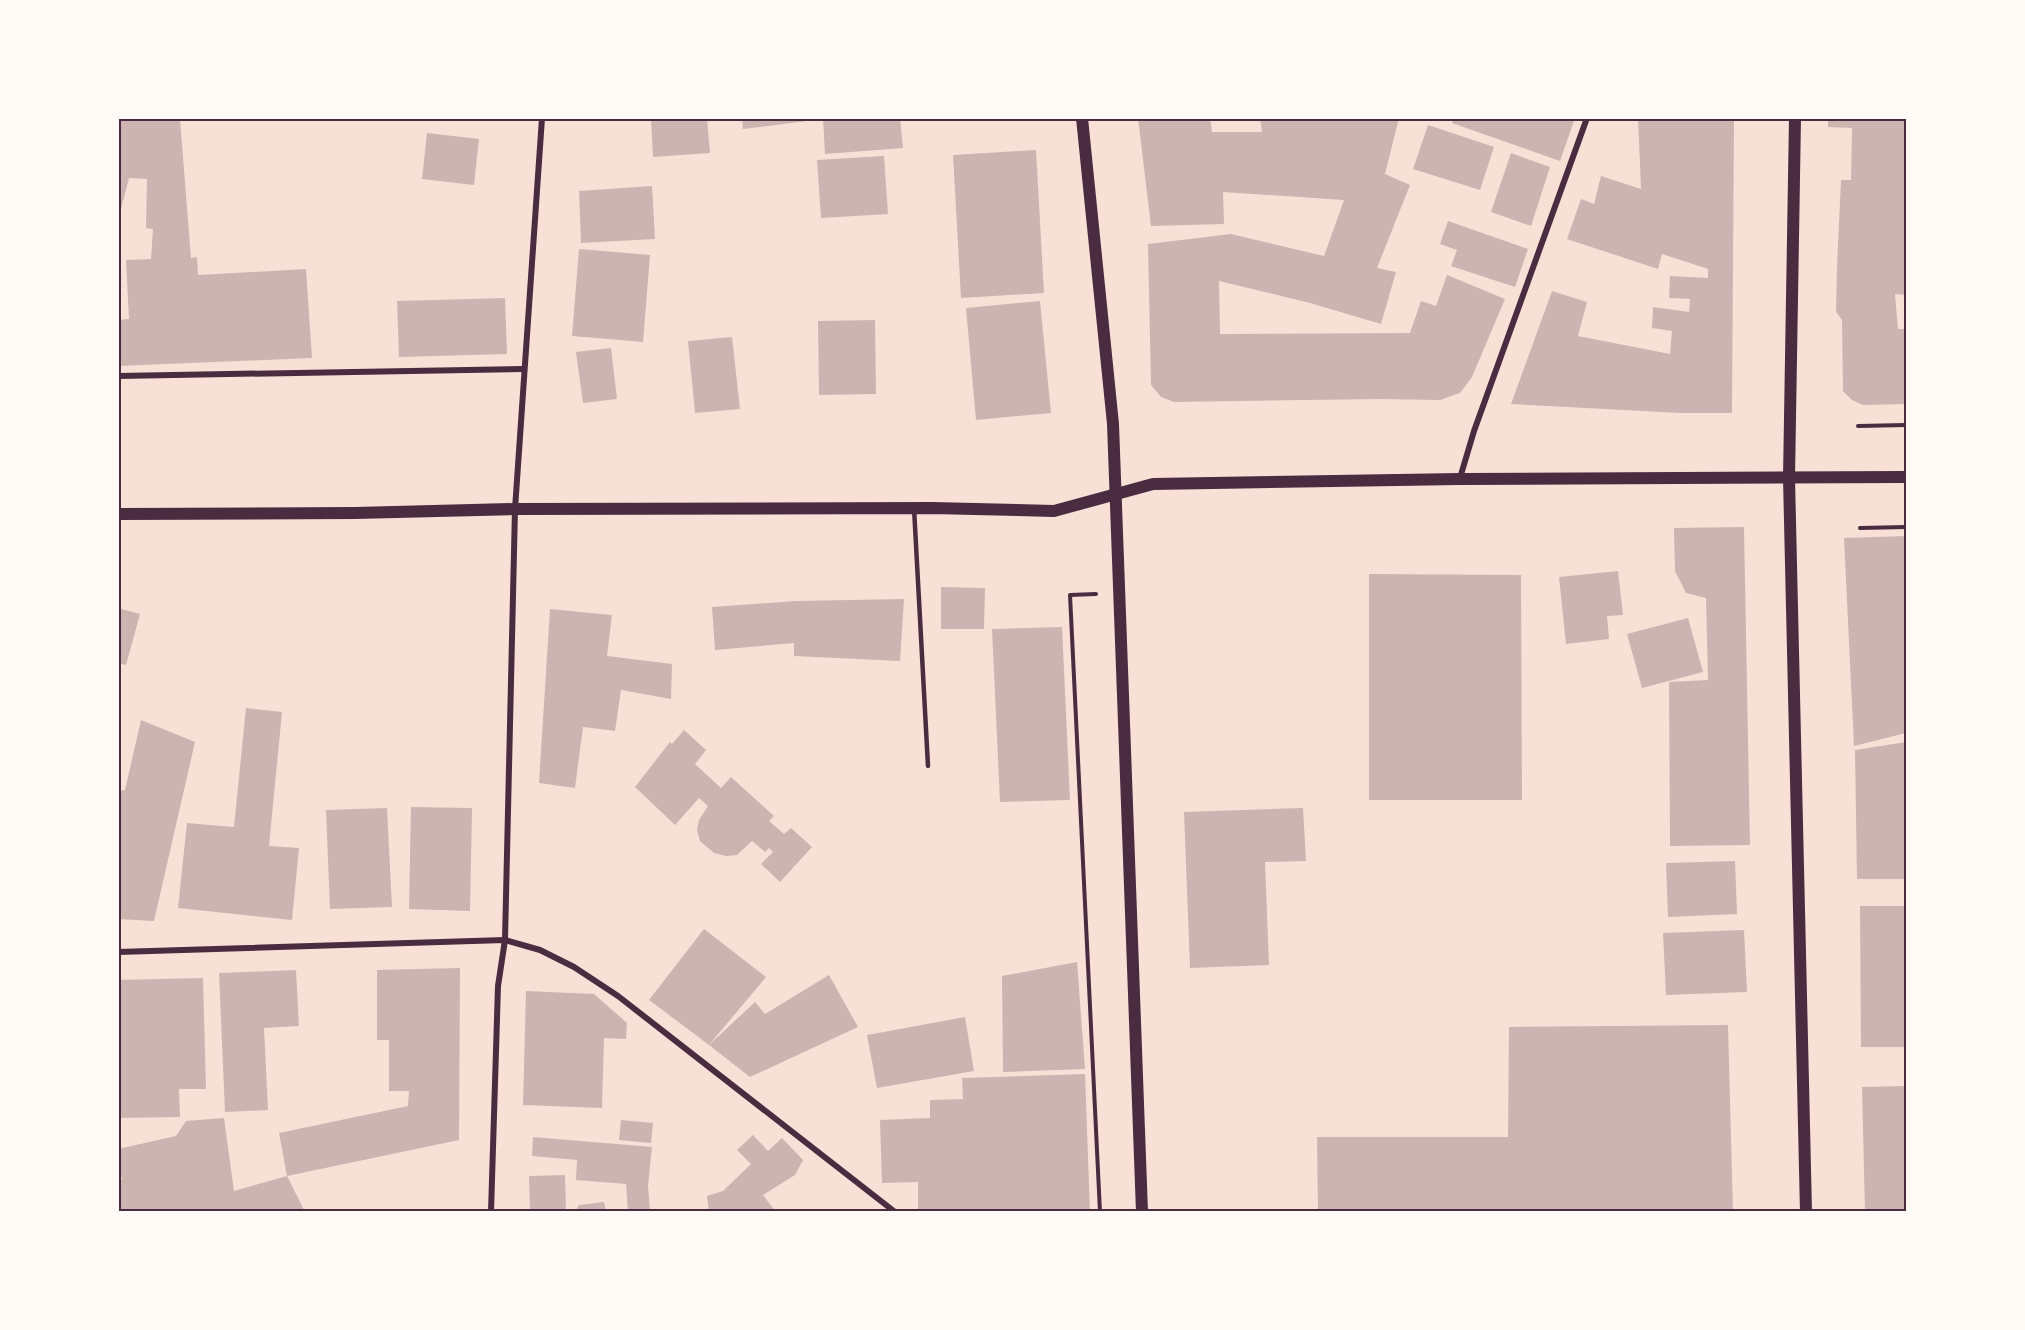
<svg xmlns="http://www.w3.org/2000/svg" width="2025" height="1330" font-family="Poppins,sans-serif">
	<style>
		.building { fill: #ccb4b1 }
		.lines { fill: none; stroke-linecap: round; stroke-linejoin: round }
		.path { stroke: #4a2c40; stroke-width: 4 }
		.service { stroke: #4a2c40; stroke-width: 4.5 }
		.minor { stroke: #4a2c40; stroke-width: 6 }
		.secondary { stroke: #4a2c40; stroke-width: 12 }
		.neatline { fill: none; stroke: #4a2c40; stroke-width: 2 }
	</style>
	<rect width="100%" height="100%" fill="#f7e1d7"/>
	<g class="building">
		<polygon points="118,118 180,119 191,258 197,257 198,275 306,269 312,358 118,366 118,320 129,319 126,260 151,259 153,229 146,228 147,179 129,178 118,220"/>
		<polygon points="651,118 707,118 710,153 653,157"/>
		<polygon points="742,118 807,118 807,121 743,129"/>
		<polygon points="823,118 900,118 903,148 825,154"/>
		<polygon points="1138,118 1210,118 1212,132 1262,132 1260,118 1399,118 1385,174 1410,185 1377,268 1396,272 1381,324 1310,303 1219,281 1220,334 1410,333 1421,301 1436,306 1447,275 1505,299 1472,377 1460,393 1440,400 1379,399 1174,402 1161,397 1151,385 1148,244 1231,234 1324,256 1344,200 1223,192 1224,224 1151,226"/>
		<polygon points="1454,118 1575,118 1560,161 1452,123"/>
		<polygon points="1638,118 1734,118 1732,413 1681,413 1511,404 1552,291 1587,302 1578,336 1670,354 1672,331 1652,328 1653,307 1689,312 1690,299 1669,298 1670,276 1708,278 1708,269 1662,254 1658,269 1567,239 1581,199 1594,204 1601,176 1641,189"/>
		<polygon points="1828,118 1906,118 1906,295 1895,294 1898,329 1906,329 1906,404 1863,405 1852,400 1843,391 1842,320 1836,312 1837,266 1841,180 1851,180 1852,128 1828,127"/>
		<polygon points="1428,125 1494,147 1480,190 1413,169"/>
		<polygon points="427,133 479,139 474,185 422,179"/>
		<polygon points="1036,150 1044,293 961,298 953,155"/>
		<polygon points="1511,153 1550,167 1531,226 1491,212"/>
		<polygon points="884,156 888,214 821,218 817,160"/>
		<polygon points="652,186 655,239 581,243 579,191"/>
		<polygon points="1448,221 1528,249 1515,287 1451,266 1457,250 1440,244"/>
		<polygon points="579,249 650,255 643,342 572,336"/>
		<polygon points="505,298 507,354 399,357 397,301"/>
		<polygon points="1040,301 1051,413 976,420 966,308"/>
		<polygon points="875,320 876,394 819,395 818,321"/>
		<polygon points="732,337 740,409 695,413 688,341"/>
		<polygon points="611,348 617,399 583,403 576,352"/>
		<polygon points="1744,527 1750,845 1670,846 1669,682 1708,680 1706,598 1686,593 1675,571 1674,528"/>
		<polygon points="1906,536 1906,733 1854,746 1844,538"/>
		<polygon points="1618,571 1623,615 1607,616 1609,639 1566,644 1559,577"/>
		<polygon points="1369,574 1521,575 1522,800 1369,800"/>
		<polygon points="941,587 985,588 984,629 941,629"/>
		<polygon points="904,599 900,661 794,656 794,643 715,650 712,607 796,601"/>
		<polygon points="118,608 140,614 126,665 118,663"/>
		<polygon points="550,609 612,615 607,656 672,664 671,699 621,690 615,731 583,727 575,788 539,783"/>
		<polygon points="1688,618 1703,672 1642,688 1627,634"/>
		<polygon points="1062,627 1070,800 1000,802 992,629"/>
		<polygon points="246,708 282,712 269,846 299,848 292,920 178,908 187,823 234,827"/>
		<polygon points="141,720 195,742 154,921 118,919 118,791 125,790"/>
		<polygon points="684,730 706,750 695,764 721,788 731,777 774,816 769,821 784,834 791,828 812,847 780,882 761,864 773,852 769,848 765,852 752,841 737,855 726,856 714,853 700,841 697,830 699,820 708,806 699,798 675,825 635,787 670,742 672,744"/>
		<polygon points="1906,742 1906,879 1857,879 1855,750"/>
		<polygon points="411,807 472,808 470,911 409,909"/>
		<polygon points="387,808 392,907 330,909 326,810"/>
		<polygon points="1303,808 1306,861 1265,862 1269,965 1190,968 1184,812"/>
		<polygon points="1735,861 1737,914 1668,917 1666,863"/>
		<polygon points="1860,906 1906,906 1906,1047 1861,1047"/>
		<polygon points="704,929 766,977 709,1045 649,1000"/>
		<polygon points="1744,930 1747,992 1666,995 1663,933"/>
		<polygon points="1077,962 1085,1069 1003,1072 1002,976"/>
		<polygon points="460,968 459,1140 287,1176 279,1133 408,1106 409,1091 389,1091 389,1040 377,1040 377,970"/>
		<polygon points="296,970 299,1026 264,1028 268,1110 225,1112 219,973"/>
		<polygon points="829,975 858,1027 750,1077 709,1045 755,1002 765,1014"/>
		<polygon points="203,978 206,1089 179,1089 180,1117 118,1118 118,980"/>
		<polygon points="526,991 594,994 627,1023 626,1039 604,1038 602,1108 523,1105"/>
		<polygon points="965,1017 974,1071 877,1088 867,1035"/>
		<polygon points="1728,1025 1733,1212 1318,1212 1317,1137 1508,1137 1509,1027"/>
		<polygon points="1085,1074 1090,1212 918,1212 918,1182 882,1183 880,1120 930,1118 930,1100 963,1099 962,1078"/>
		<polygon points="1906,1086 1906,1212 1865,1212 1862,1087"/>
		<polygon points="224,1118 234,1191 287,1176 305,1212 185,1212 184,1209 178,1212 118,1212 118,1181 122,1179 118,1167 118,1149 176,1136 186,1121"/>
		<polygon points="621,1120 653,1123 651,1143 619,1140"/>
		<polygon points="753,1135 768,1151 782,1138 803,1160 795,1175 763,1195 776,1212 709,1212 707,1196 723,1191 751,1164 737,1150"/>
		<polygon points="533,1137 652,1147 648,1186 650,1212 628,1212 626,1184 576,1180 577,1160 532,1156"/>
		<polygon points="565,1175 566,1212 530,1212 529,1176"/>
		<polygon points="604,1202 606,1212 575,1212 579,1205"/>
	</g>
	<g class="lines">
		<g class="path">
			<polyline points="1858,426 1906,425"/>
			<polyline points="1860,528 1906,527"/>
			<polyline points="1096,594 1070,595 1100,1212"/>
		</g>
		<polyline class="service" points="914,508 928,766"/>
		<g class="minor">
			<polyline points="118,376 524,369"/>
			<polyline points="1460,478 1474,431 1587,118"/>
			<polyline points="118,952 505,940 540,950 574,967 618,996 895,1212"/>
			<polyline points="491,1212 498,986 505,940 515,509 542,118"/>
		</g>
		<g class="secondary">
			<polyline points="1082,118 1113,424 1142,1212"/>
			<polyline points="1795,118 1789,478 1806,1212"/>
			<polyline points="118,514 355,513 515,509 932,508 1054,511 1153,484 1460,479 1906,477"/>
		</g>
	</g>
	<rect width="2025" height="1330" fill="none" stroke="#fffaf5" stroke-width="240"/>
	<rect x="120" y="120" width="1785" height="1090" class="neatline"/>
</svg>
